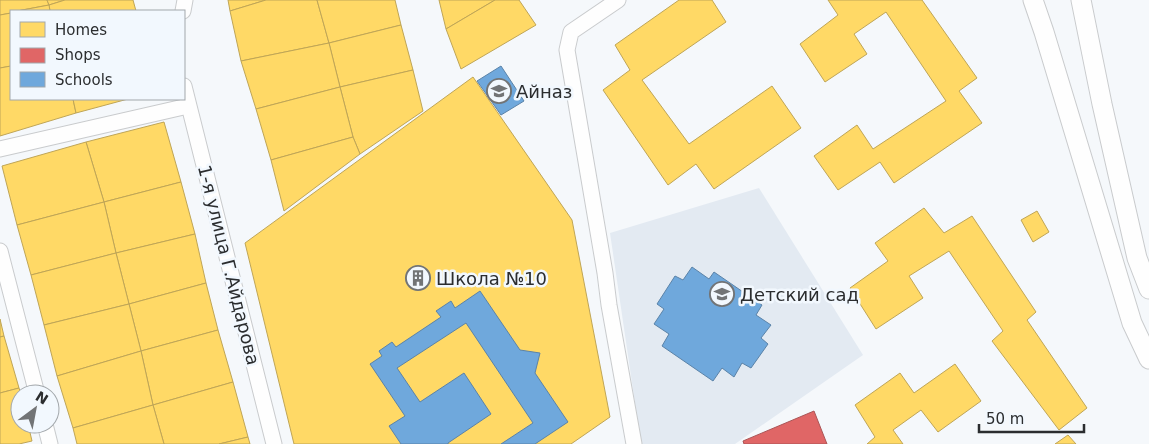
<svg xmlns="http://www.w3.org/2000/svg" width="1149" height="444" font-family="'DejaVu Sans',sans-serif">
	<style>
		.built { fill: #e3eaf2 }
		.homes { fill: #ffd966; stroke: #bfa556 }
		.shops { fill: #e06666; stroke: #aa5556 }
		.schools { fill: #6fa8dc; stroke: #5b83a8 }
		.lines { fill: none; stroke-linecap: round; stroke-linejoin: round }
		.minor-casing { stroke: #c9cbcd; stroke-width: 17 }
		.tertiary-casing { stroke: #c9cbcd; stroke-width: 21 }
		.minor { stroke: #fefefe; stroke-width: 15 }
		.tertiary { stroke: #fefefe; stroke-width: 19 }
		.labels { text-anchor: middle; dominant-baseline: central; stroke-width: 5; stroke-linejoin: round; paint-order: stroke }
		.poi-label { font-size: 18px; fill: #2b2d2f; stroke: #f2f8fe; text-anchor: start }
		.street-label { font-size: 18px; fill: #2b2d2f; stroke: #f2f8fe }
	</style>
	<rect width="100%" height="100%" fill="#f5f8fb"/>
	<polygon class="built" points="759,188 863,355 735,444 641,444 610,233"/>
	<g class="homes">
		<polygon points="0,0 47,0 49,5 17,11 11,11 11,13 0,15"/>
		<polygon points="47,0 65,0 49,5"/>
		<polygon points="65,0 133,0 136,11 50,11 49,5"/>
		<polygon points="228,0 266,0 230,11"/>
		<polygon points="266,0 317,0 329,43 241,61 230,11"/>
		<polygon points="317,0 395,0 401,25 329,43"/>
		<polygon points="439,0 495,0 446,29"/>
		<polygon points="495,0 519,0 536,25 461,69 446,29"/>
		<polygon points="679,0 712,0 726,22 642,80 689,144 772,86 801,128 714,189 696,164 668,185 603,90 630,70 615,45"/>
		<polygon points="828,0 922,0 977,78 959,91 982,123 894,183 880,162 838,190 814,156 857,125 873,149 946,101 886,12 854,34 867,54 825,82 800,44 838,15"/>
		<polygon points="49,5 50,11 17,11"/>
		<polygon points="11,13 11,66 0,68 0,15"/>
		<polygon points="401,25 413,70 340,87 329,43"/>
		<polygon points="329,43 340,87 256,109 241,61"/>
		<polygon points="11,66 11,99 73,99 76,113 0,136 0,68"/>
		<polygon points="413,70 423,111 360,154 353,137 340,87"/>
		<polygon points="473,77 572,220 610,417 571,444 294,444 245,243"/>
		<polygon points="340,87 353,137 271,160 256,109"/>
		<polygon points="73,99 128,99 76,113"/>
		<polygon points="164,122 181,182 104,202 86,142"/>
		<polygon points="353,137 360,154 284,211 271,160"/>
		<polygon points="86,142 104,202 17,225 2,166"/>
		<polygon points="181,182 195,234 116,253 104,202"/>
		<polygon points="104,202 116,253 31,275 17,225"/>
		<polygon points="924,208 944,233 972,216 1036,312 1027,320 1087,408 1059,430 992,341 1003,331 949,251 909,276 923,298 876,329 850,288 888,261 875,243"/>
		<polygon points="1037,211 1049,232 1033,242 1021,220"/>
		<polygon points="195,234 206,283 129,304 116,253"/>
		<polygon points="116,253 129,304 44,325 31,275"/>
		<polygon points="206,283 218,330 141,351 129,304"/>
		<polygon points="129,304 141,351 57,376 44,325"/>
		<polygon points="0,319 4,336 0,337"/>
		<polygon points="218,330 233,382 153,405 141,351"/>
		<polygon points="4,336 19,388 0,393 0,337"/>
		<polygon points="141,351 153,405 73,428 57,376"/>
		<polygon points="955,364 981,401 938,432 921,410 893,430 903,444 867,444 875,437 855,405 900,373 914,393"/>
		<polygon points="233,382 248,437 219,444 164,444 153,405"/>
		<polygon points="19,388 21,394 20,424 28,424 32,441 19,444 0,444 0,393"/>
		<polygon points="153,405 164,444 77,444 73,428"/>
		<polygon points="1068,435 1076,444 1055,444"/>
		<polygon points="248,437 250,444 219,444"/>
	</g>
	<polygon class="shops" points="814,411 827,444 744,444 743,441"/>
	<g class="schools">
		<polygon points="501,66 524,101 501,115 477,81"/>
		<polygon points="692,267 709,279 714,272 762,305 756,315 771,325 761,338 768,344 751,368 742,363 734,377 722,368 713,381 662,346 669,334 654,324 664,309 657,304 675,276 683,280"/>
		<polygon points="480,291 520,350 540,353 535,373 568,422 535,444 501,444 533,423 466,323 397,368 420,402 464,373 491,414 448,443 448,444 401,444 389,426 405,416 370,364 382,356 379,351 392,342 396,347 441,317 436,311 451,301 455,308"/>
	</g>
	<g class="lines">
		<defs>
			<g id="minor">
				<polyline points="618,0 571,32 567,50 605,273 609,305 634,444"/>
				<polyline points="183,11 185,0"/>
				<polyline points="184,86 274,444"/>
				<polyline points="0,149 188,106"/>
				<polyline points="0,251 37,394"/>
				<polyline points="45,424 50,444"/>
			</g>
			<g id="tertiary">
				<polyline points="1033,0 1044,32 1132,323 1149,359"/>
				<polyline points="1081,0 1102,104 1137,258 1149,289"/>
			</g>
		</defs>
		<use href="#minor" class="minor-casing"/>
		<use href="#tertiary" class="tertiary-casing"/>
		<use href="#minor" class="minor"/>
		<use href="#tertiary" class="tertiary"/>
	</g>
	<defs>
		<symbol id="school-ring" viewBox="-11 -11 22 22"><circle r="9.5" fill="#f2f8fe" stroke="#727476" stroke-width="1.5"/><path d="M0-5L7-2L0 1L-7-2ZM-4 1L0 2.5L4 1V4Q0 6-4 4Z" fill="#727476"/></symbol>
		<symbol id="building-ring" viewBox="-11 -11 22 22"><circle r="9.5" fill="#f2f8fe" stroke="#727476" stroke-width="1.5"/><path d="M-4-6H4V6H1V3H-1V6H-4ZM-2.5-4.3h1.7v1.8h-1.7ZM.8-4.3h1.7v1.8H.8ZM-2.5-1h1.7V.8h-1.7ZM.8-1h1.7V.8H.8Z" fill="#727476"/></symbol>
	</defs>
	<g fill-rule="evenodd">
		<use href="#school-ring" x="485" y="77" width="28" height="28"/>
		<use href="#building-ring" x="404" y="264" width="28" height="28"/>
		<use href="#school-ring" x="708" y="280" width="28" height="28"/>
	</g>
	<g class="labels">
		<g class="poi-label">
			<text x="516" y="91">Айназ</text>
			<text x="436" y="278">Школа №10</text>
			<text x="740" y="294">Детский сад</text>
		</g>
		<g class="street-label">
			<text transform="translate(229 265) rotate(76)">1-я улица Г.Айдарова</text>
		</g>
	</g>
	<rect x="10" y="10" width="175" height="90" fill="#f2f8fe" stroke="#a2a7ab"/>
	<rect x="20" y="22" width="25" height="15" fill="#ffd966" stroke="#a2a7ab"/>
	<text x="55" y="35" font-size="15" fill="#2b2d2f">Homes</text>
	<rect x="20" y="48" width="25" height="15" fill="#e06666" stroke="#a2a7ab"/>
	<text x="55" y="60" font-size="15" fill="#2b2d2f">Shops</text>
	<rect x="20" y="72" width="25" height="15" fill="#6fa8dc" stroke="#a2a7ab"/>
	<text x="55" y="85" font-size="15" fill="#2b2d2f">Schools</text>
	<g transform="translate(35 409) rotate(32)"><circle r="24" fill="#f2f8fe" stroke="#a2a7ab"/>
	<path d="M0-4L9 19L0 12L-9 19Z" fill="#727476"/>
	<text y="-8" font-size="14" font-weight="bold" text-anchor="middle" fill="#2b2d2f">N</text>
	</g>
	<path d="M979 424v8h105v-8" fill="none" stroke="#2b2d2f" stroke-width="2.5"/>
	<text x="986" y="424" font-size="15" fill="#2b2d2f" stroke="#f2f8fe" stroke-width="4" paint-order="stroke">50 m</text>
</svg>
